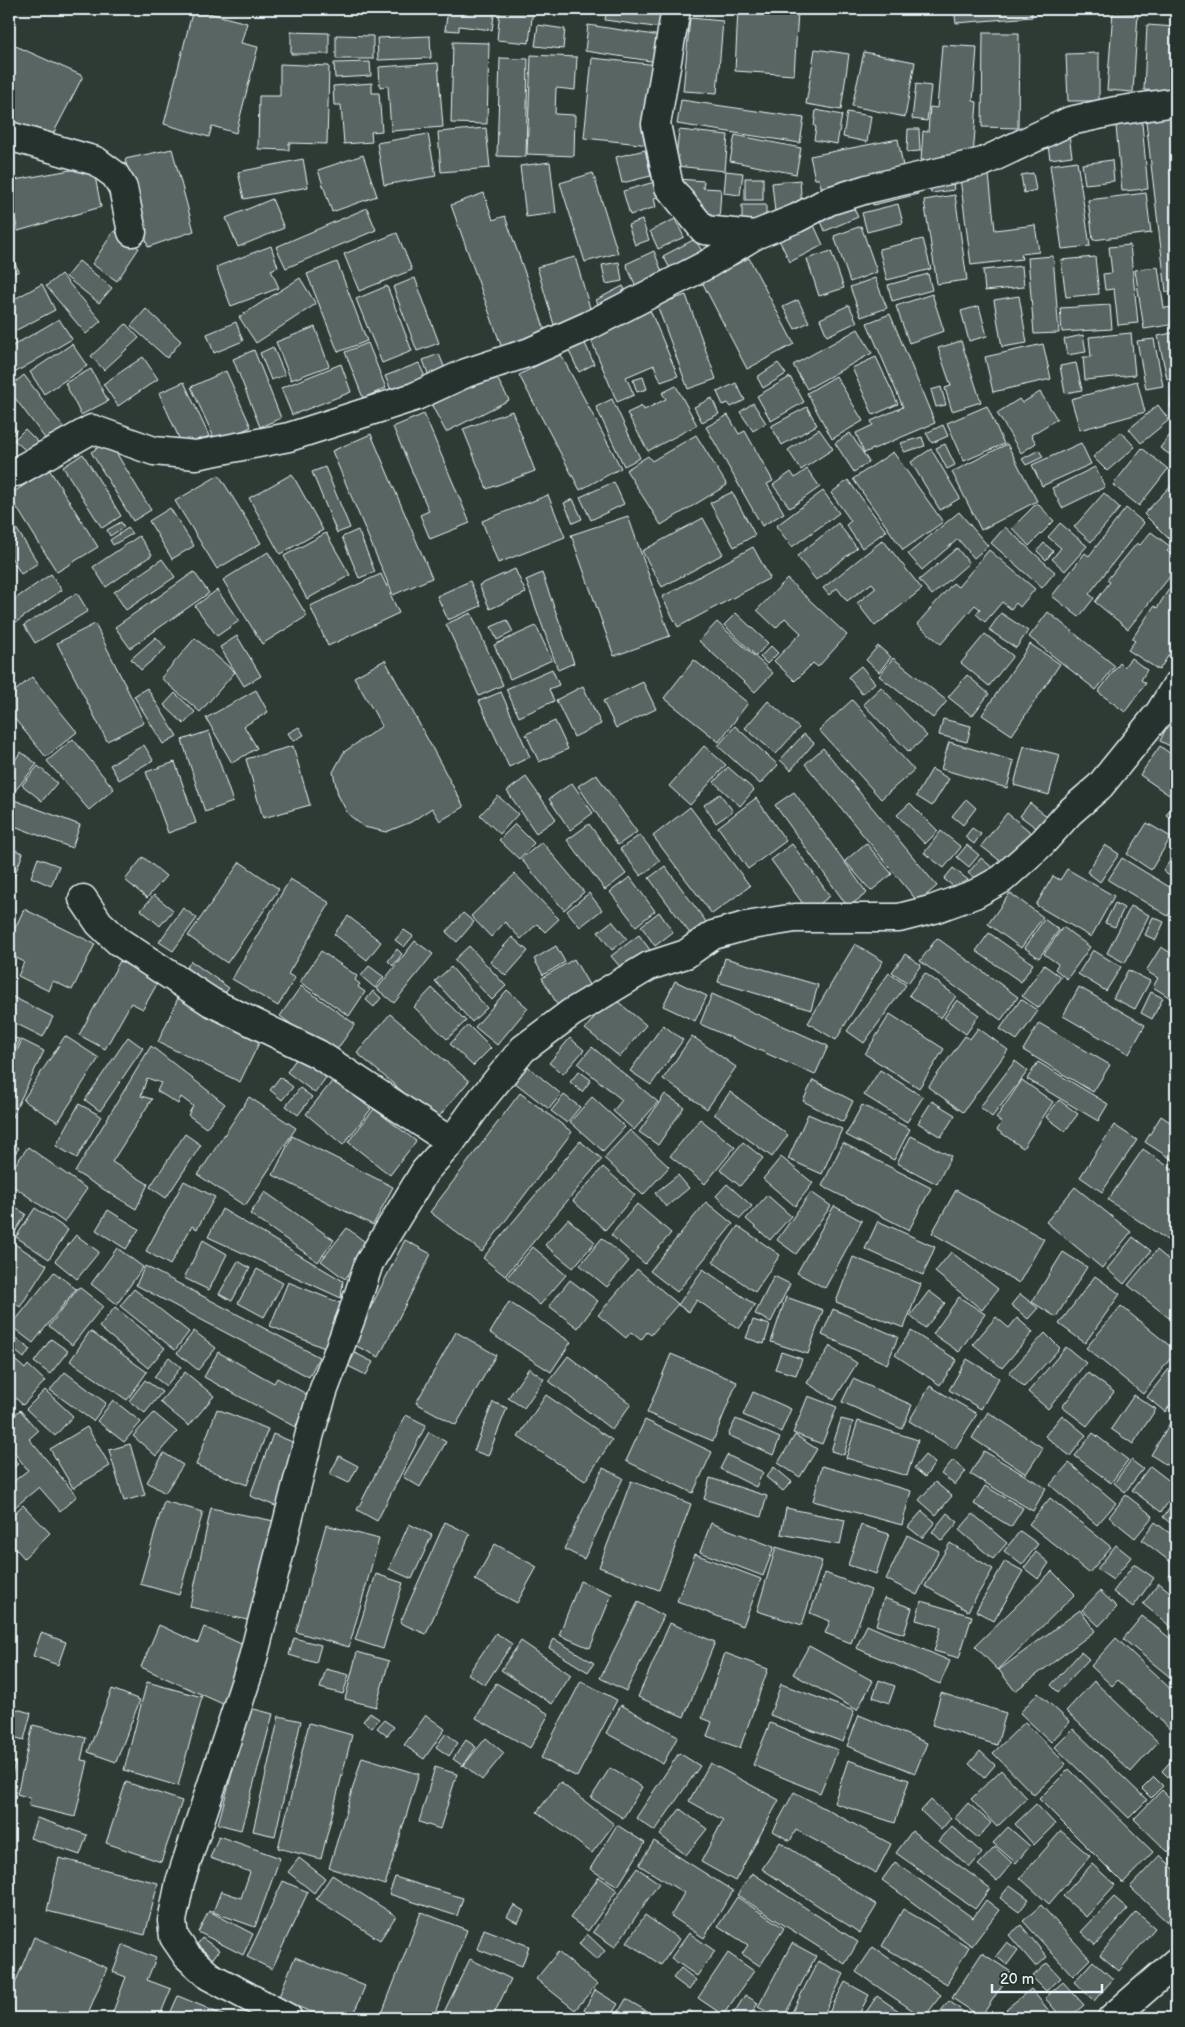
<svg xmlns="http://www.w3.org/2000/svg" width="1185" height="2027" font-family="'Balsamiq Sans',sans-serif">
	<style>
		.building { fill: #596563; stroke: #e8f1f8 }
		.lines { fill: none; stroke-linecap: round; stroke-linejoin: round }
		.street-casing { stroke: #e8f1f8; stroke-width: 31 }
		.secondary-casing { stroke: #e8f1f8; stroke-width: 31 }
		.street { stroke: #26332d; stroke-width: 28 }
		.secondary { stroke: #26332d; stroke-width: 28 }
	</style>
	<rect width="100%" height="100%" fill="#2e3b35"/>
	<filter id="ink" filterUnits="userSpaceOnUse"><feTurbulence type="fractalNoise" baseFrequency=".02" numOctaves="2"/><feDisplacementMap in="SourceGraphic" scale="10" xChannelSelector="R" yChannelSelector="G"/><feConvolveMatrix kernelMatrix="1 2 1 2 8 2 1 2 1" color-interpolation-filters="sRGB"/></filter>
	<g filter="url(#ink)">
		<g class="building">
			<polygon points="193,9 247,23 241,43 258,47 236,133 212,126 209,137 164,124"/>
			<polygon points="448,9 495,9 492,30 459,26 459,31 445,30"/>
			<polygon points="500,9 533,9 529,43 497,40"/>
			<polygon points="607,9 671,9 668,29 605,20"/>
			<polygon points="738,9 798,11 794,75 735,71"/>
			<polygon points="954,9 1032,9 1032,17 956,23"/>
			<polygon points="1036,9 1055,9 1055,13 1037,14"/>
			<polygon points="1113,11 1138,13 1133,92 1107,90"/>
			<polygon points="690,18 723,21 717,93 683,91"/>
			<polygon points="538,25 565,29 563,49 535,46"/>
			<polygon points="588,25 668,37 664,63 585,51"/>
			<polygon points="1147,25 1176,27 1176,92 1144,90"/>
			<polygon points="291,32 329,33 329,54 291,54"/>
			<polygon points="983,33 1019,33 1018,128 982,127"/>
			<polygon points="336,35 373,36 373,59 336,59"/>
			<polygon points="430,36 431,58 378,60 377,38"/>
			<polygon points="453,42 489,43 487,124 451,123"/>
			<polygon points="9,43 83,76 51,138 9,122"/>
			<polygon points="942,45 977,47 973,101 977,102 973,157 943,155 942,161 921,160 923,131 928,132 930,107 937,108"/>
			<polygon points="815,49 849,54 841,110 806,104"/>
			<polygon points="864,52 915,62 905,117 852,106"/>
			<polygon points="1099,53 1099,101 1068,101 1066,54"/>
			<polygon points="531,55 577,57 575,90 556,88 555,114 575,115 574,156 527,154"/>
			<polygon points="500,58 528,59 526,157 497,156"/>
			<polygon points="592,58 658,65 650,145 584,138"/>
			<polygon points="370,62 371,76 335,78 334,63"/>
			<polygon points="438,63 443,127 391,131 388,86 380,87 379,67"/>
			<polygon points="280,64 329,66 327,144 289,143 289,150 258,149 259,96 280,96"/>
			<polygon points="372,83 372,93 379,93 382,131 371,132 372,142 344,144 341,105 334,105 333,86"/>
			<polygon points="916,84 931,86 927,121 912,119"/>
			<polygon points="681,100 804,118 800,143 677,124"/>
			<polygon points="816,110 842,115 837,144 814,140 816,127 814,126"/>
			<polygon points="1176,110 1176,291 1166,292 1145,113"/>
			<polygon points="847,112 871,116 867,142 843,137"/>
			<polygon points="1141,112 1148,189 1122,191 1115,115"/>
			<polygon points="486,128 490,168 441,172 438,132"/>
			<polygon points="908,129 919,129 920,151 907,152"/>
			<polygon points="679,130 728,135 725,171 675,166"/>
			<polygon points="428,134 436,176 384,185 377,143"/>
			<polygon points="735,135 801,148 796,174 730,161"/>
			<polygon points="1069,135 1072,156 1050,159 1047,139"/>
			<polygon points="898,139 904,172 821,187 819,179 815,179 810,156"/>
			<polygon points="172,149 194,231 148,247 125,159"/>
			<polygon points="645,150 651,176 622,183 616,157"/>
			<polygon points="363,155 377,196 332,212 318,170"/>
			<polygon points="303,159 308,187 244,199 238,172"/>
			<polygon points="1112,160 1114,181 1085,184 1082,164"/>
			<polygon points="1077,161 1090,246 1062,249 1050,165"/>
			<polygon points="550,162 556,213 526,217 520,166"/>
			<polygon points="93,166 101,207 18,231 9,196 9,181"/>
			<polygon points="726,171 743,173 740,195 724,193"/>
			<polygon points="593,173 618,253 585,262 560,183"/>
			<polygon points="1033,173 1036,190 1024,193 1021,175"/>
			<polygon points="989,175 995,230 1035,225 1039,252 1021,254 1022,259 971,265 960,178"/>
			<polygon points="952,176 954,190 931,193 929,179"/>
			<rect x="745" y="178" width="18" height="22"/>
			<polygon points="665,179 669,194 654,198 656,207 630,215 623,191"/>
			<polygon points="678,179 704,181 703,188 721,189 719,222 685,219"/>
			<polygon points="800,180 802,210 775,212 772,183"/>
			<polygon points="914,182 918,194 873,205 870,194"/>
			<polygon points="484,193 493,220 505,216 547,336 503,351 451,205"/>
			<polygon points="1146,193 1151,233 1093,240 1088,200"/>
			<polygon points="955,195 967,280 937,284 924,200"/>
			<polygon points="272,199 284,228 238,247 226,218"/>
			<polygon points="850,200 858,217 825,231 818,214"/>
			<polygon points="898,204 903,223 867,232 862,213"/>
			<polygon points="742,205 766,205 766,227 742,226"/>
			<polygon points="367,208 376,230 286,268 276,247"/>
			<polygon points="675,219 684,237 658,249 650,231"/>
			<polygon points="642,220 649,240 635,245 628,225"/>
			<polygon points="812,221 823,245 790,262 778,238"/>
			<polygon points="861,226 877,272 850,282 834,236"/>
			<polygon points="114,231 139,248 117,281 92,264"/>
			<polygon points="397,233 412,270 359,291 344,254"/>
			<polygon points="695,239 706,258 674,275 663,256"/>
			<polygon points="923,239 931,269 887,280 879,249"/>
			<polygon points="1130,245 1138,323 1118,325 1114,289 1105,290 1103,274 1112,273 1109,247"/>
			<polygon points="271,246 278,267 271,270 279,288 231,306 216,267"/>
			<polygon points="654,251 665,280 638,291 626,264"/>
			<polygon points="831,251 844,288 819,296 807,259"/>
			<polygon points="9,253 19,271 9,276"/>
			<polygon points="1053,256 1059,333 1034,334 1028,258"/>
			<polygon points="575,257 592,315 554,325 537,267"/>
			<polygon points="1095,257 1099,294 1066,297 1061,260"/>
			<polygon points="749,258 794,344 747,369 702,282 733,261 735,265"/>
			<polygon points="79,261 112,288 99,303 66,277"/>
			<polygon points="337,262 367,341 338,352 307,274"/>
			<polygon points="619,262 622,281 606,284 602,265"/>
			<polygon points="1022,266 1024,287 985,291 983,270"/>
			<polygon points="1158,267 1164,308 1176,307 1176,324 1144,329 1135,270"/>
			<polygon points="61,274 101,321 86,334 46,286"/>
			<polygon points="928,274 932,290 892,301 888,285"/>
			<polygon points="300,278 316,304 256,343 239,317"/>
			<polygon points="415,278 439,343 417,351 393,287"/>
			<polygon points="875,278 887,308 861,317 850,287"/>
			<polygon points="42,284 55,310 9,334 9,302"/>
			<polygon points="387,286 412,351 382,363 356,299"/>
			<polygon points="623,286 629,297 602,312 596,300"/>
			<polygon points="932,294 944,331 909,343 896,306"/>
			<polygon points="686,295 716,379 688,389 657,305"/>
			<polygon points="1019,296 1027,343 1002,347 994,300"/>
			<polygon points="798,300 809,322 795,329 783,307"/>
			<polygon points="849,305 857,322 827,336 820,319"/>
			<polygon points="1110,305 1112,329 1062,332 1060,308"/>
			<polygon points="979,306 987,336 969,341 961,311"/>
			<polygon points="146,309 181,341 167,358 131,326"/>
			<polygon points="650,310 678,376 661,382 654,365 626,377 634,395 617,402 589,335"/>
			<polygon points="890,314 935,423 864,453 856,433 873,425 871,421 903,407 867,323"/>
			<polygon points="59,319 72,339 9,376 9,348"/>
			<polygon points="236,322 243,341 214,353 207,334"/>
			<polygon points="126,324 139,338 104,370 91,356"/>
			<polygon points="315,327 329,366 291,380 276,342"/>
			<polygon points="858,329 872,353 807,389 793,365"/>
			<polygon points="1176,332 1176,377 1167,379 1158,336"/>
			<polygon points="1131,333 1135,375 1085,380 1083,357 1091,357 1089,337"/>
			<polygon points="1083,335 1086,352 1067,355 1064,339"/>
			<polygon points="1154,339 1163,386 1146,389 1137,341"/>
			<polygon points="584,341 594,364 579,372 568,349"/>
			<polygon points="961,341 981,402 952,411 945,388 951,386 938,348"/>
			<polygon points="368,343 386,388 363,398 345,352"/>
			<polygon points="72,344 87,366 44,394 30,372"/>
			<polygon points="1043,344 1051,379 993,392 985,357"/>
			<polygon points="273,347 285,375 271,380 260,353"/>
			<polygon points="254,350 281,418 260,427 233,359"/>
			<polygon points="560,353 621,468 580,490 519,375"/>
			<polygon points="439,354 448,376 431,382 423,360"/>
			<polygon points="143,357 158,379 118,406 103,384"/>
			<polygon points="876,357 898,404 873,415 852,368"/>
			<polygon points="419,363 425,377 391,390 385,376"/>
			<polygon points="778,363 786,374 763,388 757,377"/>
			<polygon points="1076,363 1082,390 1065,393 1060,366"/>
			<polygon points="341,364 351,392 292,415 281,388"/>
			<polygon points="91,369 108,401 81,415 65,383"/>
			<polygon points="492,369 509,400 446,432 430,402"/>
			<polygon points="226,371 251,427 216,442 191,387"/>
			<polygon points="24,375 67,432 50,445 9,390 9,387"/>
			<polygon points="836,376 863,421 832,439 807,393"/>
			<polygon points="643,377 647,389 637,392 633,380"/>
			<polygon points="790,377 804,402 771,421 757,396"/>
			<polygon points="1137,381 1145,412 1080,430 1071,399"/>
			<polygon points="184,382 209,436 183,447 159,393"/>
			<polygon points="736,383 745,400 731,407 728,403 723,405 717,392"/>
			<polygon points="676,386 697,425 648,451 627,413 642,406 644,410 666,399 662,393"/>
			<polygon points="1174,386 1176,386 1176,408 1170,407"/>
			<polygon points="941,387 946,405 936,407 931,390"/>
			<polygon points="1040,392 1057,419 1031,435 1036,443 1021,453 997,413 1019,399 1022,403"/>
			<polygon points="712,398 719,414 702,422 694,407"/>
			<polygon points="612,399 640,458 624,466 596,407"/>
			<polygon points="753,403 766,423 753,431 740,412"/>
			<polygon points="1158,405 1169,420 1141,443 1129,429"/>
			<polygon points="987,406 1004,444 964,461 947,423"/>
			<polygon points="807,407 817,425 782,445 771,426"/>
			<polygon points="512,411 535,471 487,489 463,429"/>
			<polygon points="424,414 470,523 430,539 420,515 429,511 393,427"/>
			<polygon points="728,415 739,434 745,431 773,481 767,484 784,513 762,526 706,427"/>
			<polygon points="9,423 17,430 9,439"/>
			<polygon points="943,425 948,436 932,443 926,433"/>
			<polygon points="25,429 42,446 32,456 14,440"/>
			<polygon points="819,429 833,449 801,470 788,450"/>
			<polygon points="1173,431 1176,433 1176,450 1172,456 1160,448"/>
			<polygon points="1121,432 1135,447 1107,471 1093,457"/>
			<polygon points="850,433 869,462 854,472 835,443"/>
			<polygon points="371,434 432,578 393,595 332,451"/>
			<polygon points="696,435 727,485 661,525 626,470 648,456 652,461"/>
			<polygon points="922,437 925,446 904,452 901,443"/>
			<polygon points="109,441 151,510 133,521 91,452"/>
			<polygon points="1081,443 1091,464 1042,486 1032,465"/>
			<polygon points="945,444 955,465 947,469 936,448"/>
			<polygon points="1007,444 1037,501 981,530 952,472"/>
			<polygon points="1142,448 1168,469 1139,506 1113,485"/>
			<polygon points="931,449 960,498 940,510 911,462"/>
			<polygon points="1039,450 1043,457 1026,465 1022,459"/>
			<polygon points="893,452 943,522 903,550 853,479"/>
			<polygon points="83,454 121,516 102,528 63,467"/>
			<polygon points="325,467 350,528 337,533 312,472"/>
			<polygon points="1095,467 1105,487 1062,508 1052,488"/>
			<polygon points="49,469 98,547 57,572 9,495"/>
			<polygon points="807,469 820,487 790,508 773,485 791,472 795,478"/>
			<polygon points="292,474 323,530 280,554 249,498"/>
			<polygon points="219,475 261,543 217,569 175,501"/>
			<polygon points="848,480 886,531 862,548 846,525 851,521 831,493"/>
			<polygon points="1176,480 1176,546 1144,514"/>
			<polygon points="614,482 624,504 591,520 580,497"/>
			<polygon points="823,491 839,513 792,547 776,526"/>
			<polygon points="732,492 755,535 734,547 710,503"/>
			<polygon points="1104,493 1120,508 1091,542 1074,527"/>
			<polygon points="548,495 565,537 498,563 482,521"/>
			<polygon points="573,499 582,519 573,523 564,503"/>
			<polygon points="1037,503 1054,521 1029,546 1012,528"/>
			<polygon points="170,508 194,546 172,559 149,521"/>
			<polygon points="1126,508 1144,523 1089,594 1094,598 1079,617 1052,596 1085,553 1089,556"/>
			<polygon points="959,512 988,546 974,558 958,539 922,570 908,554"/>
			<polygon points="628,516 670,636 614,656 571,535"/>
			<polygon points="9,517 38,563 21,574 9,554"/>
			<polygon points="703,518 723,554 662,587 642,551"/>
			<polygon points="121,522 124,527 110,536 107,530"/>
			<polygon points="838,523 857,548 816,580 797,556"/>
			<polygon points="1060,523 1087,546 1065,571 1052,559 1061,548 1048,537"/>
			<polygon points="1005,527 1055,572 1042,588 991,543"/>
			<polygon points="128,528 132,534 113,545 110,540"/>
			<polygon points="358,530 375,572 359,578 342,537"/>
			<polygon points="1151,532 1171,547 1167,551 1176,558 1176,569 1128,629 1095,602 1110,582 1107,580 1137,543 1140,545"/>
			<polygon points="326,533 350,575 307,599 284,556"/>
			<polygon points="139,536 152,555 106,587 93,567"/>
			<polygon points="883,540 922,589 875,626 857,603 876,588 872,583 847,601 837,588 829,595 823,588"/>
			<polygon points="1044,543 1053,551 1046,560 1037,551"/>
			<polygon points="753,547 770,578 678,627 662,597"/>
			<polygon points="957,548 969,563 932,595 919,580"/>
			<polygon points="989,550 1035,589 1020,607 1016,603 1011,609 1002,602 985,622 976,614 980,609 975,605 941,644 917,624 953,583 958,587"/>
			<polygon points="268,552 307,616 262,644 223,580"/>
			<polygon points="162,559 175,577 126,610 114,592"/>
			<polygon points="515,569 526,593 490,609 479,585"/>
			<polygon points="194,572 209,593 130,648 115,627"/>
			<polygon points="542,573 574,663 558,670 526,580"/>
			<polygon points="51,574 62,590 9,627 9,603"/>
			<polygon points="381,574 399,613 328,646 310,606"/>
			<polygon points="1176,578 1176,644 1159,670 1128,650 1135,641 1132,639 1154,606 1157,608"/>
			<polygon points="787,579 847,635 818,667 813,663 795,681 774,661 801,633 785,618 776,628 757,610"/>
			<polygon points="470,581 481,606 448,620 437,596"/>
			<polygon points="217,590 239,621 217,636 195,606"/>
			<polygon points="77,593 88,611 35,643 24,625"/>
			<polygon points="1048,612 1115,666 1096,690 1029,637"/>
			<polygon points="471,613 503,685 479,696 446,624"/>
			<polygon points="736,613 768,643 756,656 724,625"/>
			<polygon points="1001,613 1028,631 1016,648 989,630"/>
			<polygon points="507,620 513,632 497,640 491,627"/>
			<polygon points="717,622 773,673 755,692 699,641"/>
			<polygon points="95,624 144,723 107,741 57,643"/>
			<polygon points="536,626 552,660 510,679 494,645"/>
			<polygon points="985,634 1013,656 989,686 961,663"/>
			<polygon points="237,636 261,676 244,686 220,647"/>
			<polygon points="156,637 166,648 141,670 131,659"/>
			<polygon points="195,638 235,672 200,712 161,678"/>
			<polygon points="1030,644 1060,664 1012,735 982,715"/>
			<polygon points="771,646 778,653 767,664 760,657"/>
			<polygon points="878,646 891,657 879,672 866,660"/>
			<polygon points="893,658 947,701 933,718 879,676"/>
			<polygon points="1131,658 1147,670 1141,680 1146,683 1125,712 1098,692 1120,663 1124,667"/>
			<polygon points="385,660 464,807 440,821 432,808 411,822 386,832 364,827 348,814 338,795 333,772 344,752 382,726 354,677"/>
			<polygon points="694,660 748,703 719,742 664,698"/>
			<polygon points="861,666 875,683 862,694 848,677"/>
			<polygon points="552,669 559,685 549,689 554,701 519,717 506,689"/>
			<polygon points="967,675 989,694 972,716 948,697"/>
			<polygon points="32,677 77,732 46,757 9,712 9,696"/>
			<polygon points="643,682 656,709 616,728 603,701"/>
			<polygon points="583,686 601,724 574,737 556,700"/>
			<polygon points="881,687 927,736 909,752 863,704"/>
			<polygon points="147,688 177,736 163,744 134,696"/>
			<polygon points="256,690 268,712 244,726 257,748 232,763 206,718"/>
			<polygon points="501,692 530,757 509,767 479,701"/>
			<polygon points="175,693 195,712 184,724 164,705"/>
			<polygon points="852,700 914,770 881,799 819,730"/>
			<polygon points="768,701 799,728 776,754 745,728"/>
			<polygon points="1176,708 1176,749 1160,741"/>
			<polygon points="943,719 971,726 967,742 939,735"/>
			<polygon points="555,721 568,749 539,762 526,734"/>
			<polygon points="735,726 778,765 760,784 718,746"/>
			<polygon points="299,727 304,735 293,741 288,733"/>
			<polygon points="209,731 233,802 205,812 182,740"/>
			<polygon points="804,734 814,743 791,770 780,760"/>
			<polygon points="73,739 114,789 89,810 47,761"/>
			<polygon points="949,742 1014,761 1007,788 941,769"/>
			<polygon points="144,745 153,760 119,780 110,765"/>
			<polygon points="293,746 310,805 263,818 246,759"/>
			<polygon points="704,746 726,765 690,805 669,786"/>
			<polygon points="1024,746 1060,755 1049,795 1014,785"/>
			<polygon points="1160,746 1176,758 1176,784 1169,795 1140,775"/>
			<polygon points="823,748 937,886 918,902 805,764"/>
			<polygon points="21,752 37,764 14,792 9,788 9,768"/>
			<polygon points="175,762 196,823 168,833 146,772"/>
			<polygon points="38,766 57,783 42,801 22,785"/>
			<polygon points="728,767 754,790 740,806 714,782"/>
			<polygon points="932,769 949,779 932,806 916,796"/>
			<polygon points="596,774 637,832 618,845 578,786"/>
			<polygon points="526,777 556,819 536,833 507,791"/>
			<polygon points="572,783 593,813 570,830 549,799"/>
			<polygon points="794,792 867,893 848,907 775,805"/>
			<polygon points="720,794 733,811 716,823 704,805"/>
			<polygon points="498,796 518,814 500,834 480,815"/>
			<polygon points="9,798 80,825 72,848 9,824"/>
			<polygon points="756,798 786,841 748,869 718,827"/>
			<polygon points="966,799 976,808 963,825 952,816"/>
			<polygon points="910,803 938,831 925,844 897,815"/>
			<polygon points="1030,803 1048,817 1039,830 1020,816"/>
			<polygon points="1174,805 1176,806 1176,823 1166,815"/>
			<polygon points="690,807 750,886 712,914 653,836"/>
			<polygon points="1007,813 1033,834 1007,866 981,846"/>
			<polygon points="1147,823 1171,837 1151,870 1127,854"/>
			<polygon points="515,824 534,843 519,859 499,840"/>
			<polygon points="589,824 626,874 605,890 567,840"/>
			<polygon points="972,828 981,834 974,844 965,837"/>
			<polygon points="941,831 961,847 944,868 924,853"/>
			<polygon points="640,835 660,861 641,876 620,849"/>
			<polygon points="542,842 584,892 564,910 521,859"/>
			<polygon points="866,843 892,874 871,891 845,861"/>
			<polygon points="792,844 830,896 809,912 771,860"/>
			<polygon points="967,845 979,855 969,867 957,857"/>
			<polygon points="1105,845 1119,854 1100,882 1087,872"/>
			<polygon points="9,848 23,853 10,887 9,886"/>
			<polygon points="143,857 166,876 147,898 125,880"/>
			<polygon points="38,858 59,866 51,886 31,877"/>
			<polygon points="981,858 994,869 981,884 968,873"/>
			<polygon points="1122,858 1176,891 1176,902 1168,916 1108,880"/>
			<polygon points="1172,858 1176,861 1176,881 1163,871"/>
			<polygon points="240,862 279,889 227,963 188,936"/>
			<polygon points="665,866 707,923 691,935 649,878"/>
			<polygon points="953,868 972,883 963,894 944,879"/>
			<polygon points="1067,869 1114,896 1091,937 1036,905 1053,876 1060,880"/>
			<polygon points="515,874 559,919 545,932 537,924 521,939 505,922 491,937 471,916"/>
			<polygon points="630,877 655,911 636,926 610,892"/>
			<polygon points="290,879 330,903 288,974 295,978 278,1006 232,979"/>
			<polygon points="589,893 602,910 580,927 567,911"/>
			<polygon points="1010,893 1043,917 1021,948 988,924"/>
			<polygon points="154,895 173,910 160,926 141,910"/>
			<polygon points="1115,903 1124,908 1115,927 1105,923"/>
			<polygon points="1131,906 1149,915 1125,963 1107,953"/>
			<polygon points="183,908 197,918 173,951 159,942"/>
			<polygon points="24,909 95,944 72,990 53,981 49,991 18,976 24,962 9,954 9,941"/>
			<polygon points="659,912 673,932 655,946 641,926"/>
			<polygon points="463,913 474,922 457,942 446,932"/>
			<polygon points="348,916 381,942 367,960 334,934"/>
			<polygon points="1153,917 1164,922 1156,940 1145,935"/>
			<polygon points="1044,919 1059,930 1039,958 1025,948"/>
			<polygon points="612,921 627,939 612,950 598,932"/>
			<polygon points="1063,927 1090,947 1067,979 1055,969 1058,964 1044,954"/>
			<polygon points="404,930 413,936 404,947 395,940"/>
			<polygon points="989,933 1033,964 1021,982 976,951"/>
			<polygon points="639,935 653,954 626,974 611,956"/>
			<polygon points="512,937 528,951 506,976 490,962"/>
			<polygon points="937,938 1018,997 1001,1020 920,961"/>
			<polygon points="415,941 433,954 394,1003 377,989"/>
			<polygon points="855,944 883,961 836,1040 808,1023"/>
			<polygon points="469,946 506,986 492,1000 454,960"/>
			<polygon points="556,946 565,962 543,975 534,959"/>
			<polygon points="1161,947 1176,956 1176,993 1172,999 1153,987 1158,978 1146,971"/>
			<polygon points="397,949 402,954 393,966 388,961"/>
			<polygon points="1093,950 1121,967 1106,991 1078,974"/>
			<polygon points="321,951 357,976 355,980 360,984 358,987 365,992 349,1016 300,982"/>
			<polygon points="905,954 921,965 908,983 892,972"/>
			<polygon points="725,958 818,985 811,1010 718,982"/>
			<polygon points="574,959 592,990 560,1009 542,978"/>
			<polygon points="120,961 158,982 143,1009 131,1003 105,1049 79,1035"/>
			<polygon points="191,961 229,988 221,998 184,972"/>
			<polygon points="1044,965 1061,977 1039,1008 1022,996"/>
			<polygon points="369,966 384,977 375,988 361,976"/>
			<polygon points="451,967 487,1008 472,1022 435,981"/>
			<polygon points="1128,970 1150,981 1135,1009 1113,998"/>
			<polygon points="889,973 906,985 864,1043 847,1031"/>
			<polygon points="925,973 956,996 941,1018 909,995"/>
			<polygon points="675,981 707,996 695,1021 663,1006"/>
			<polygon points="301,986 355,1024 333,1055 280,1016"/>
			<polygon points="1079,987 1145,1025 1129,1054 1063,1016"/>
			<polygon points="432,988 466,1021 447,1039 414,1007"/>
			<polygon points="507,990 528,1008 497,1045 475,1027"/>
			<polygon points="373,991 381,998 374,1007 366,1000"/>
			<polygon points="1151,992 1163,998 1152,1019 1141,1013"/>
			<polygon points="712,994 828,1046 815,1075 700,1024"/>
			<polygon points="9,995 53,1017 43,1037 9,1020"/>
			<polygon points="611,996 646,1025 620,1057 585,1029"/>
			<polygon points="178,998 261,1039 240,1082 158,1042"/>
			<polygon points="1021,999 1038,1011 1017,1040 1000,1029"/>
			<polygon points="957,1000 979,1015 966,1034 944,1018"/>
			<polygon points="390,1014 469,1081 436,1120 357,1053"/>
			<polygon points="890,1014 944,1049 919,1088 865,1054"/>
			<polygon points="1039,1023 1110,1065 1093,1092 1023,1050"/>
			<polygon points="468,1025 491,1048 473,1066 450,1044"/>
			<polygon points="663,1025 683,1040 651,1085 630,1071"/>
			<polygon points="978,1028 1008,1050 963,1112 928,1087 965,1036 970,1039"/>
			<polygon points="9,1035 20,1040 9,1063"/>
			<polygon points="65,1036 99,1058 58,1122 23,1100"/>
			<polygon points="692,1036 736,1067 707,1109 663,1079"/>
			<polygon points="128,1037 143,1048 100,1111 85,1100"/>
			<polygon points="570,1038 584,1050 563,1074 549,1063"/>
			<polygon points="22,1040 44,1051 12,1117 9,1115 9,1068"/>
			<polygon points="151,1046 225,1104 206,1128 188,1115 193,1106 181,1097 178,1104 157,1091 161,1083 147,1078 141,1096 152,1099 112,1162 148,1184 136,1209 75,1172"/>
			<polygon points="592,1047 658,1102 634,1130 613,1111 622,1100 578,1064"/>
			<polygon points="299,1055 327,1076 315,1093 287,1072"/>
			<polygon points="1015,1061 1028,1071 992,1117 980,1107"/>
			<polygon points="1038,1062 1108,1104 1098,1121 1027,1079"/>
			<polygon points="526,1065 561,1094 549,1109 514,1082"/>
			<polygon points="880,1070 923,1097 907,1122 864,1095"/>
			<polygon points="579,1071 591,1080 582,1092 570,1082"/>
			<polygon points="280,1077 293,1087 282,1100 270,1090"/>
			<polygon points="334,1079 371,1109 343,1145 306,1114"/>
			<polygon points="813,1080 853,1101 843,1122 803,1101"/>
			<polygon points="1022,1080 1053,1102 1023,1148 997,1130 1002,1123 996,1118"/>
			<polygon points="300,1088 312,1097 298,1115 286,1106"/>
			<polygon points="730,1092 788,1135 772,1157 714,1114"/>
			<polygon points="520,1093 572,1132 482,1252 430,1212"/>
			<polygon points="665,1094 684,1107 658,1145 639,1132"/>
			<polygon points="564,1095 580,1107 567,1123 551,1111"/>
			<polygon points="249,1097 296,1128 245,1206 198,1175"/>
			<polygon points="592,1097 625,1127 603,1151 570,1122"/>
			<polygon points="1059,1100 1078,1114 1065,1131 1046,1117"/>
			<polygon points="932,1101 955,1115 941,1137 918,1123"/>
			<polygon points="79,1104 101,1116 77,1158 56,1146"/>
			<polygon points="862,1105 910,1129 894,1160 846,1135"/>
			<polygon points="374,1109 416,1141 390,1175 348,1142"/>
			<polygon points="808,1114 842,1129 822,1174 788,1159"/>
			<polygon points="1161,1116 1176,1126 1176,1162 1145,1142"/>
			<polygon points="700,1119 735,1147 705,1184 670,1156"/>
			<polygon points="1114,1125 1137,1140 1102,1192 1080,1177"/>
			<polygon points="630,1130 669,1167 643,1195 604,1158"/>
			<polygon points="185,1134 201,1145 166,1198 150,1187"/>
			<polygon points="292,1136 393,1187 373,1225 273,1175"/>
			<polygon points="911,1136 951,1156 937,1184 897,1163"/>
			<polygon points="9,1140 19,1148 9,1162"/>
			<polygon points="580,1141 602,1159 505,1276 483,1258"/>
			<polygon points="743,1142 763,1158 740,1186 720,1170"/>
			<polygon points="843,1143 931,1188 909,1230 822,1186"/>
			<polygon points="28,1147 87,1189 64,1222 9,1183 9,1173"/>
			<polygon points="1143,1149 1176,1172 1176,1246 1108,1200"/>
			<polygon points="781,1157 813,1183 795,1206 763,1179"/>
			<polygon points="603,1167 635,1195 605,1230 573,1201"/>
			<polygon points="678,1175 689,1188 666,1207 655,1193"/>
			<polygon points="184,1181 215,1197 197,1229 192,1226 170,1265 146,1251"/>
			<polygon points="727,1184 752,1206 740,1219 716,1196"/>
			<polygon points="1075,1187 1131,1232 1102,1268 1046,1222"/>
			<polygon points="956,1190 1044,1239 1019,1283 932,1233"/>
			<polygon points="265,1192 334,1240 318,1262 250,1214"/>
			<polygon points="811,1192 831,1206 796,1254 777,1240"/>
			<polygon points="767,1195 791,1216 770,1240 746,1219"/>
			<polygon points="706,1202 733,1224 677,1292 650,1271"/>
			<polygon points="9,1204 26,1214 9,1242"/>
			<polygon points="637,1204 671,1233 645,1264 611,1235"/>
			<polygon points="834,1206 862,1221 825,1288 797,1273"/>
			<polygon points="35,1208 68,1230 49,1259 16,1237"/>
			<polygon points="222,1209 343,1281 341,1298 208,1237"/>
			<polygon points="108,1210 139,1229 126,1249 96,1230"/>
			<polygon points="568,1219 595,1242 573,1268 545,1245"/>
			<polygon points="878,1221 935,1247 923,1275 865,1249"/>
			<polygon points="738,1226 780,1255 755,1292 713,1262"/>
			<polygon points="347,1228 370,1246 345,1279 321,1261"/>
			<polygon points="76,1235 99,1252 77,1279 55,1261"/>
			<polygon points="1133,1237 1151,1251 1124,1284 1107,1269"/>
			<polygon points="602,1238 629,1261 607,1287 580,1265"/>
			<polygon points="203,1240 227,1254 209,1290 184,1278"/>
			<polygon points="405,1240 431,1254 379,1357 352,1344"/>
			<polygon points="10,1241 47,1265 20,1307 9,1299"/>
			<polygon points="533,1247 566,1275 540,1305 507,1277"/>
			<polygon points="117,1248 143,1267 117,1304 91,1284"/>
			<polygon points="1157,1250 1176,1266 1176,1310 1169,1318 1128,1285"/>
			<polygon points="951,1252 998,1289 982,1310 935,1272"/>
			<polygon points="1063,1252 1087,1267 1056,1317 1032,1302"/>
			<polygon points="853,1257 921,1284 904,1328 836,1302"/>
			<polygon points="238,1261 250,1268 232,1301 219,1294"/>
			<polygon points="145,1266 319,1357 309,1377 136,1285"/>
			<polygon points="257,1269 283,1283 264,1317 238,1303"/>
			<polygon points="637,1269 678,1304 651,1335 647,1332 641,1340 631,1332 626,1338 598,1315"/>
			<polygon points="703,1269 755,1305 739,1329 697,1300 689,1312 678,1305"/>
			<polygon points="54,1272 76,1289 33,1343 11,1326"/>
			<polygon points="774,1276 790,1284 771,1322 755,1314"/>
			<polygon points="1095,1276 1120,1294 1085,1343 1059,1324"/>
			<polygon points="570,1280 598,1301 578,1328 549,1306"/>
			<polygon points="288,1282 345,1305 327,1349 270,1326"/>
			<polygon points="79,1287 103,1306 72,1345 49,1326"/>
			<polygon points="134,1289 189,1332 175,1350 120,1306"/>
			<polygon points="929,1291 945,1303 925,1328 910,1316"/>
			<polygon points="1020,1294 1038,1308 1028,1319 1011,1305"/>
			<polygon points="786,1297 823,1310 808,1354 771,1342"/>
			<polygon points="959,1297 985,1314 959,1352 933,1334"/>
			<polygon points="509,1302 571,1342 551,1372 490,1333"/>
			<polygon points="1121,1306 1176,1351 1143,1394 1086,1348"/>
			<polygon points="115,1307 165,1348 148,1368 99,1327"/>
			<polygon points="833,1309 898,1337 887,1364 822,1335"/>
			<polygon points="996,1317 1009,1328 1017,1318 1033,1332 1002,1368 973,1344"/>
			<polygon points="753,1320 770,1325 764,1344 746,1338"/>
			<polygon points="90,1331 147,1372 127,1400 70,1361"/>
			<polygon points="194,1331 216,1348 198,1370 177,1353"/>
			<polygon points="911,1331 957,1360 940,1385 895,1355"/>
			<polygon points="456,1332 496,1355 456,1425 416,1403"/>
			<polygon points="1045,1333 1060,1348 1024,1387 1009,1373"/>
			<polygon points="10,1334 30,1349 24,1358 9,1346"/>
			<polygon points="51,1339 68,1351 50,1374 34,1362"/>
			<polygon points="830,1346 857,1363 834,1400 807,1383"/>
			<polygon points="1066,1347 1086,1363 1048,1409 1028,1392"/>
			<polygon points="218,1352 274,1383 277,1378 312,1397 295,1427 204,1377"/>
			<polygon points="781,1352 802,1359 796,1375 775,1369"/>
			<polygon points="355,1353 373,1362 366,1375 348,1366"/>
			<polygon points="671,1354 737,1382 713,1441 647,1413"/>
			<polygon points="9,1355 25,1369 28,1365 45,1381 23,1405 9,1392"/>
			<polygon points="568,1356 631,1404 612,1430 549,1381"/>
			<polygon points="169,1357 181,1367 166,1386 154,1377"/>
			<polygon points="967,1359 999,1378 981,1409 949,1390"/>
			<polygon points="1176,1360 1176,1398 1165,1412 1147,1397"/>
			<polygon points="529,1368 544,1379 524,1408 508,1398"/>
			<polygon points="65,1372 106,1403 93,1421 50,1390"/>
			<polygon points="185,1372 214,1396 189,1426 160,1402"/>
			<polygon points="1088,1373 1114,1392 1087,1426 1062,1407"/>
			<polygon points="853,1379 912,1405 902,1429 842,1402"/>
			<polygon points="145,1380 162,1392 145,1413 129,1401"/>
			<polygon points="930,1386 977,1414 955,1449 909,1421"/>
			<polygon points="45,1390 73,1416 55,1436 26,1409"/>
			<polygon points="753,1392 791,1409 781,1432 743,1415"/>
			<polygon points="546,1395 612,1440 585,1481 518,1437"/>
			<polygon points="1134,1395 1156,1409 1133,1444 1111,1429"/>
			<polygon points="808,1396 837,1407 822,1444 793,1433"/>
			<polygon points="113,1400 141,1422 124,1442 97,1421"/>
			<polygon points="493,1402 507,1408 488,1456 474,1451"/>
			<polygon points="217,1409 268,1429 247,1485 196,1465"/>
			<polygon points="20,1410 38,1431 29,1439 77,1496 60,1511 39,1487 9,1512 9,1485 28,1470 12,1450 9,1453 9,1420"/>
			<polygon points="988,1412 1043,1448 1026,1474 972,1438"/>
			<polygon points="154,1413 177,1432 156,1456 133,1436"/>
			<polygon points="1176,1413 1176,1471 1151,1455"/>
			<polygon points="406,1415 426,1425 377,1521 357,1510"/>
			<polygon points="1062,1415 1086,1435 1070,1456 1045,1436"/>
			<polygon points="736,1419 780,1438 773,1455 728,1435"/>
			<polygon points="841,1419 853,1422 844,1455 831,1451"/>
			<polygon points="645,1420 712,1452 693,1493 626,1461"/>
			<polygon points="858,1421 918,1440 907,1476 846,1458"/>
			<polygon points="87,1427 110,1466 73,1488 50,1449"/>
			<polygon points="429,1432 446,1442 420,1487 403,1477"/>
			<polygon points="1093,1433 1128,1460 1111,1483 1075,1456"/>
			<polygon points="273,1434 300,1445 278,1507 250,1496"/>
			<polygon points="795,1435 817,1449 800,1477 778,1463"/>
			<polygon points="130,1444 145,1495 124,1501 109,1450"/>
			<polygon points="984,1451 1046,1488 1033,1511 970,1474"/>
			<polygon points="9,1453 18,1464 9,1472"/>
			<polygon points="164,1453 183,1465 165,1493 147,1482"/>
			<polygon points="727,1455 763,1472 756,1487 720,1469"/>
			<polygon points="925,1455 935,1463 925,1477 914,1468"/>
			<polygon points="339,1456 358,1466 349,1483 330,1474"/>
			<polygon points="953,1460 966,1471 955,1485 941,1474"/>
			<polygon points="1131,1460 1143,1469 1125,1492 1114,1483"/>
			<polygon points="1069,1463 1116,1503 1097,1525 1050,1485"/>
			<polygon points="822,1466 911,1491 902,1525 813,1501"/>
			<polygon points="1150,1466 1176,1486 1176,1492 1161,1512 1132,1490"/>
			<polygon points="774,1467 792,1482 783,1491 766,1477"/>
			<polygon points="603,1468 623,1478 584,1559 564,1549"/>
			<polygon points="710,1478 767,1496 761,1517 704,1499"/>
			<polygon points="631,1481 691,1504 659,1590 599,1567"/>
			<polygon points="935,1482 952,1496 936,1515 919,1500"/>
			<polygon points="985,1486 1023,1508 1011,1527 974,1504"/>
			<polygon points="1126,1495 1153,1516 1135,1538 1109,1517"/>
			<polygon points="1050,1498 1111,1547 1089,1573 1029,1524"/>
			<polygon points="1176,1500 1176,1528 1163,1517"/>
			<polygon points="164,1501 203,1512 179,1595 140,1584"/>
			<polygon points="23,1505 50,1533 24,1558 9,1541 9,1518"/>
			<polygon points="211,1508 274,1521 252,1621 190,1607"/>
			<polygon points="786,1508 845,1520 840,1545 781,1534"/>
			<polygon points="922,1511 935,1522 922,1538 908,1527"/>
			<polygon points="947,1513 958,1522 942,1541 932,1532"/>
			<polygon points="973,1514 1007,1543 993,1559 959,1530"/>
			<polygon points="445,1522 470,1534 426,1634 400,1623"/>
			<polygon points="1155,1522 1176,1538 1176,1566 1142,1540"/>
			<polygon points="711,1523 774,1547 763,1576 700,1552"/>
			<polygon points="409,1524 432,1535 412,1579 389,1569"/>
			<polygon points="326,1525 379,1539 349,1647 296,1632"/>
			<polygon points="861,1525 889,1534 876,1574 848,1565"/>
			<polygon points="1020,1531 1038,1544 1022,1565 1004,1551"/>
			<polygon points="907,1535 939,1551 917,1595 886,1579"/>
			<polygon points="950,1543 993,1569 968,1611 925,1586"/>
			<polygon points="495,1544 537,1567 517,1603 475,1580"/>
			<polygon points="1116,1545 1131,1557 1113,1580 1097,1569"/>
			<polygon points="776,1547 822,1561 802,1625 757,1611"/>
			<polygon points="1036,1552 1049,1563 1038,1579 1024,1568"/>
			<polygon points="695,1554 761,1579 743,1626 677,1601"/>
			<polygon points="1005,1561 1023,1571 994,1621 976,1611"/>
			<polygon points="1134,1564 1154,1578 1133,1607 1113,1592"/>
			<polygon points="1176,1567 1176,1584 1168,1578"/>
			<polygon points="1052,1571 1075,1594 998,1670 975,1646"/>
			<polygon points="825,1573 871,1590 851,1643 825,1633 830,1621 810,1613"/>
			<polygon points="376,1574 403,1583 383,1649 355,1640"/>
			<polygon points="580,1581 612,1594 590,1648 559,1635"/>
			<polygon points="1159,1583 1176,1597 1176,1631 1143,1604"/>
			<polygon points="1100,1591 1117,1607 1099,1626 1082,1610"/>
			<polygon points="884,1598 912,1608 904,1634 876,1625"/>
			<polygon points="921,1601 972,1616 959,1658 934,1651 941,1627 916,1620"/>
			<polygon points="638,1602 664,1616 626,1691 600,1678"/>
			<polygon points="1080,1610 1095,1631 1015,1691 999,1670"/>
			<polygon points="1142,1616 1176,1643 1176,1682 1123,1639"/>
			<polygon points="670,1623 715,1642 684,1717 638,1697"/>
			<polygon points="159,1625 198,1643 204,1627 250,1648 225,1705 141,1667"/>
			<polygon points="867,1625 950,1661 940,1684 856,1648"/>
			<polygon points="41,1633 66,1642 58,1665 33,1656"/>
			<polygon points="496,1633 512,1644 485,1685 468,1674"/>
			<polygon points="294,1638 321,1645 316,1663 289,1655"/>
			<polygon points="1116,1638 1176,1694 1176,1735 1118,1680 1112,1686 1091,1666"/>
			<polygon points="554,1639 594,1663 588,1672 549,1648"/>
			<polygon points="521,1641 571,1675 552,1704 501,1670"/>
			<polygon points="809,1646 873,1681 857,1710 793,1674"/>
			<polygon points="357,1652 389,1661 376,1707 345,1699"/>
			<polygon points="1081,1652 1089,1659 1058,1692 1051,1685"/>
			<polygon points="725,1653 768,1669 740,1748 707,1736 712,1722 702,1718"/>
			<polygon points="326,1669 349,1675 343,1694 320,1688"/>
			<polygon points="879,1680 895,1686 889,1703 873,1697"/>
			<polygon points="581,1681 617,1700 577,1777 541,1758"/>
			<polygon points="1094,1681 1158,1742 1131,1772 1066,1711"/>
			<polygon points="147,1682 202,1697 178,1786 124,1770"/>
			<polygon points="496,1683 549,1714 530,1748 476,1718"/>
			<polygon points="781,1684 854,1711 843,1742 770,1715"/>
			<polygon points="112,1689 140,1700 116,1762 88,1752"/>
			<polygon points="941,1693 1006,1713 997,1745 932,1725"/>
			<polygon points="1038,1693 1070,1722 1051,1742 1020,1713"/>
			<polygon points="621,1705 678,1736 663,1764 606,1733"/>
			<polygon points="9,1707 31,1713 24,1740 9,1736"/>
			<polygon points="250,1708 273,1714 241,1830 218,1824"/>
			<polygon points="370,1713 379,1719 372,1728 363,1721"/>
			<polygon points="426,1715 445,1729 424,1759 404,1745"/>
			<polygon points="859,1715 927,1743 915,1773 847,1746"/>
			<polygon points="279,1716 301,1721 275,1836 253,1831"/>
			<polygon points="384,1720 394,1727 387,1736 377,1728"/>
			<polygon points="1025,1722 1066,1764 1034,1795 993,1753"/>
			<polygon points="309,1723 352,1735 321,1859 278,1848"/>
			<polygon points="770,1723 838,1750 820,1793 753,1765"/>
			<polygon points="33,1725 86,1738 81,1760 88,1761 75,1817 29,1806 30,1798 17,1794"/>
			<polygon points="1073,1729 1147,1800 1129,1818 1055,1747"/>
			<polygon points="446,1733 458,1743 449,1756 436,1747"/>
			<polygon points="486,1738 504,1753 482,1780 464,1765"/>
			<polygon points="466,1740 476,1747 463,1766 453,1759"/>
			<polygon points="980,1751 995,1765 984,1778 969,1764"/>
			<polygon points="679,1753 700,1766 655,1831 636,1818"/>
			<polygon points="1176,1755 1176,1785 1162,1771"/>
			<polygon points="362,1757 419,1774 385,1885 329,1868"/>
			<polygon points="848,1760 909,1780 895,1823 834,1803"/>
			<polygon points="9,1762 15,1763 9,1786"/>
			<polygon points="710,1763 779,1800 735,1881 701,1862 723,1820 689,1801"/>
			<polygon points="435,1767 457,1774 440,1829 419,1822"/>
			<polygon points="610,1768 642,1787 623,1818 591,1798"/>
			<polygon points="1069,1769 1153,1852 1123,1883 1039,1799"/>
			<polygon points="1001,1770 1027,1798 997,1827 971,1799"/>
			<polygon points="1154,1777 1163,1786 1151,1798 1142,1789"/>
			<polygon points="126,1782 182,1801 161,1862 106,1843"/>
			<polygon points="560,1782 614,1824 592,1853 537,1812"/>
			<polygon points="1162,1790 1176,1804 1176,1843 1168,1852 1134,1819"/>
			<polygon points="794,1792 891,1844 876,1873 796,1830 790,1841 773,1831"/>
			<polygon points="931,1800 951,1818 941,1830 921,1811"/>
			<polygon points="968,1803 991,1823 978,1838 955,1818"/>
			<polygon points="1036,1804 1055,1824 1034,1845 1015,1824"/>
			<polygon points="680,1809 707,1829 686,1855 660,1835"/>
			<polygon points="37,1818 87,1835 80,1855 30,1838"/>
			<polygon points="617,1825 645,1843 618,1886 590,1869"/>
			<polygon points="952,1826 982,1853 970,1867 939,1841"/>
			<polygon points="1008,1827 1030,1846 1016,1863 993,1843"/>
			<polygon points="912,1831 990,1888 975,1909 896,1853"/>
			<polygon points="1061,1831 1090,1856 1049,1904 1020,1878"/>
			<polygon points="219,1836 280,1858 255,1927 213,1912 221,1891 241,1898 250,1872 210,1858"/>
			<polygon points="654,1841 733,1891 704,1938 671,1916 684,1893 639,1865"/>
			<polygon points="780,1842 877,1905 860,1933 762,1869"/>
			<polygon points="995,1847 1012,1863 997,1881 978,1865"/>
			<polygon points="1160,1855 1176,1871 1176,1912 1167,1922 1130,1887"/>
			<polygon points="59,1858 158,1883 145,1935 47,1911"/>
			<polygon points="299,1858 325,1878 314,1893 288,1872"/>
			<polygon points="895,1862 973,1918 986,1900 999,1910 972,1946 882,1880"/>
			<polygon points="1092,1864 1115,1885 1086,1917 1063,1896"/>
			<polygon points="637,1868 659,1883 615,1947 593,1932"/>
			<polygon points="752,1873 858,1942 845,1964 737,1895"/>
			<polygon points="332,1875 396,1916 380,1940 316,1899"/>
			<polygon points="395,1877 463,1898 457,1916 389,1894"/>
			<polygon points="599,1877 617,1890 588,1931 570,1918"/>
			<polygon points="283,1881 308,1892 272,1969 247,1957"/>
			<polygon points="1010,1885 1029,1899 1019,1912 1000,1898"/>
			<polygon points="737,1897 784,1928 760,1966 742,1954 748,1945 718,1926"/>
			<polygon points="1114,1897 1128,1909 1095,1945 1081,1932"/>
			<polygon points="514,1905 524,1911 518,1923 507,1917"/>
			<polygon points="1041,1905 1090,1959 1073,1976 1023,1921"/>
			<polygon points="903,1909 969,1947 947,1984 882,1946"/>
			<polygon points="209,1911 253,1934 243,1955 198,1932"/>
			<polygon points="421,1912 467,1930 433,2018 388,2018 381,2016"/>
			<polygon points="1136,1912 1155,1928 1119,1971 1100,1955"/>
			<polygon points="645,1915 679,1939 661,1965 627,1942"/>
			<polygon points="1021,1925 1047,1957 1036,1967 1009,1935"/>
			<polygon points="484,1929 529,1946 522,1966 477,1949"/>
			<polygon points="689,1933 715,1951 697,1976 671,1958"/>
			<polygon points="587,1934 605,1951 597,1960 579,1944"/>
			<polygon points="34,1937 107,1968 86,2018 9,2018 9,1998"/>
			<polygon points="202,1938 219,1950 211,1961 194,1949"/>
			<polygon points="1007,1942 1018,1950 1007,1965 996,1956"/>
			<polygon points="792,1943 816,1956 783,2018 779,2018 758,2007"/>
			<polygon points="123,1945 156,1958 147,1980 171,1989 159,2018 111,2017 126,1977 113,1972"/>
			<polygon points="873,1947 941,1995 924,2018 856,1972"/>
			<polygon points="558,1952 597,1984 575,2010 536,1979"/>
			<polygon points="728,1953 754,1971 723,2015 698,1998"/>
			<polygon points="982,1953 1011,1972 981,2017 952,1998"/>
			<polygon points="295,1957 365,1986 352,2018 327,2018 278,1999"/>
			<polygon points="470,1959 511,1979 492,2018 441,2018"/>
			<polygon points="818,1961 844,1974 822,2018 789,2018"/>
			<polygon points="1093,1961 1113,1979 1094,2001 1074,1982"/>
			<polygon points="1047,1963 1061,1978 1046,1991 1032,1977"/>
			<polygon points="681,1968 696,1980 689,1990 673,1978"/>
			<polygon points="845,1982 869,1995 857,2018 826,2018"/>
			<polygon points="1063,1982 1084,2005 1069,2018 1062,2018 1045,1998"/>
			<polygon points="1031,1989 1055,2018 1014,2018 1006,2009"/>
			<polygon points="595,1990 618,2004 609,2018 593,2018 583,2012"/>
			<polygon points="745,1995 758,2003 749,2018 731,2018"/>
			<polygon points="178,1996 202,2006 229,2018 168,2018"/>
			<polygon points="877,1996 909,2018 862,2018"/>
			<polygon points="626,1999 655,2016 654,2018 615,2018"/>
			<polygon points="949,2001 972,2018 935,2018"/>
			<polygon points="689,2010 700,2018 683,2018"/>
		</g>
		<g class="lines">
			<defs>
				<g id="street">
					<polyline points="676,9 656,124 669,187 704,230 755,235"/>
					<polyline points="9,136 96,161 115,175 123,188 132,232"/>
					<polyline points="9,473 16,472 92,429 154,451 196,455 289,437 414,397 466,373 530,352 588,326 706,265 755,235 797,218 829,201 867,189 983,162 1070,121 1116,111 1176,102"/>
					<polyline points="83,899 99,923 118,941 211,1002 318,1054 451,1142"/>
					<polyline points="288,2018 209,1976 187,1956 174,1937 172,1921 180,1882 252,1662 310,1433 324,1389 352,1315 369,1263 425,1171 451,1142 482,1099 523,1049 571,1013 649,966 686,954 713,935 746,926 795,918 899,918 934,909 975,894 1002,879 1043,842 1070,812 1100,786 1160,712 1176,686"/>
				</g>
				<polyline id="secondary" points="1112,2018 1176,1962"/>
			</defs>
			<use href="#street" class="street-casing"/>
			<use href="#secondary" class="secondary-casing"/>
			<use href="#street" class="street"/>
			<use href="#secondary" class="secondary"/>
		</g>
	</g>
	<rect width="1185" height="2027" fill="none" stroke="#26332d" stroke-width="30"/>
	<rect x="15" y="15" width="1155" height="1997" fill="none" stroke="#e8f1f8" stroke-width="2" filter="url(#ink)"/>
	<path d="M992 1984v8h110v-8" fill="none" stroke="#e8f1f8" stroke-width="2.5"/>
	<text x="1000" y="1984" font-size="15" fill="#e8f1f8" stroke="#26332d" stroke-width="4" paint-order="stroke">20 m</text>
</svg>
